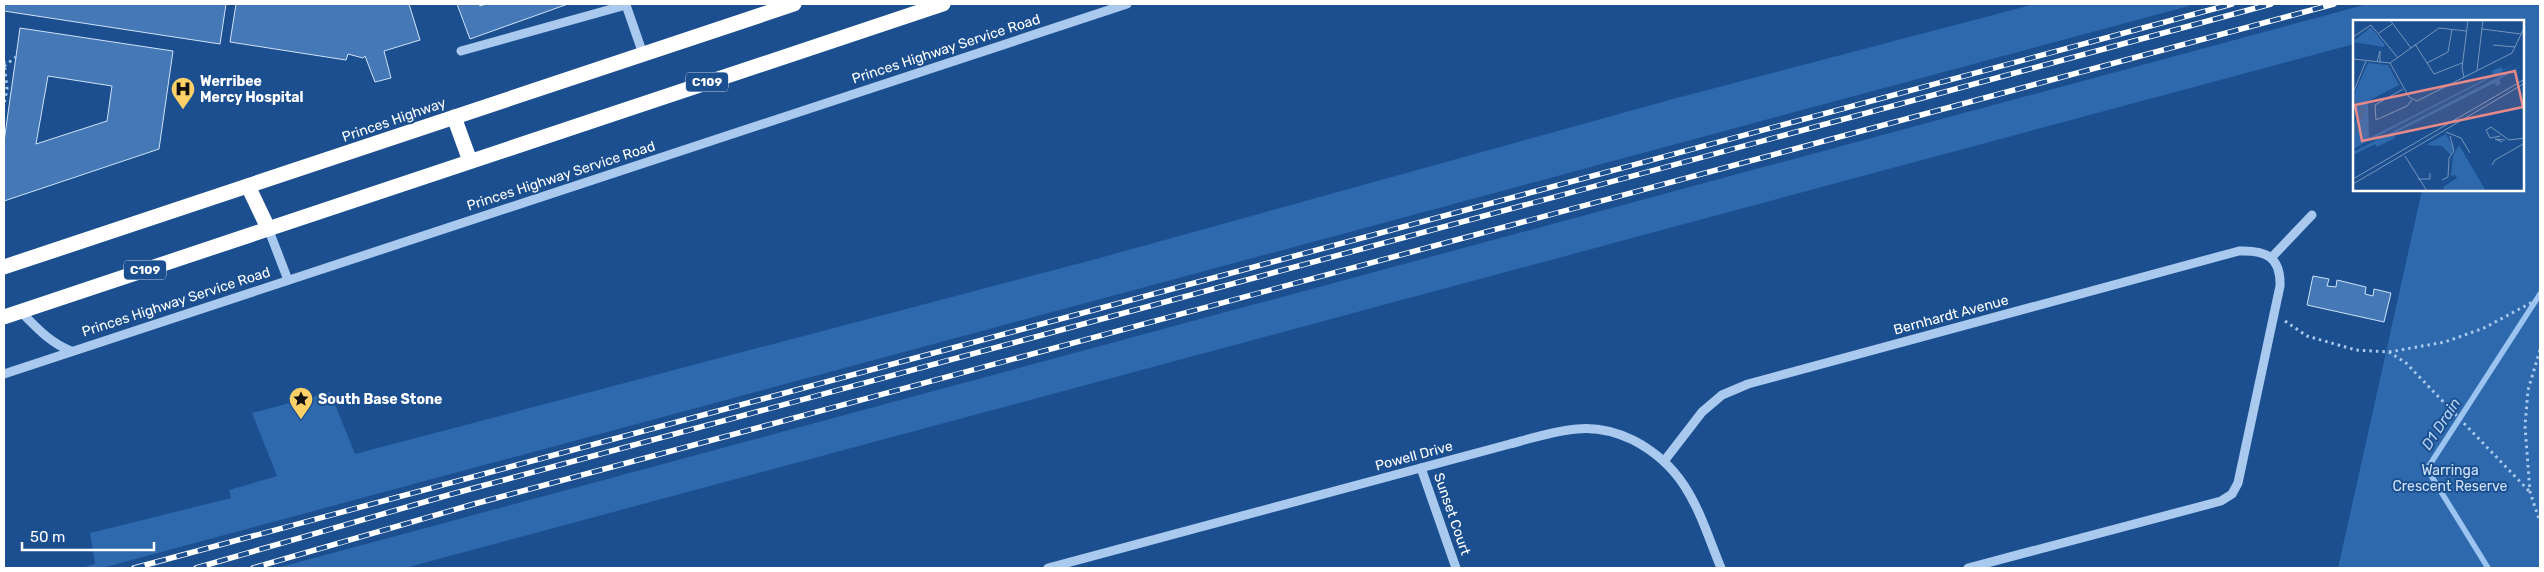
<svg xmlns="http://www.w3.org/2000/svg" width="2544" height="572" font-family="Rubik,sans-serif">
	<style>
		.green { fill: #2e69ad }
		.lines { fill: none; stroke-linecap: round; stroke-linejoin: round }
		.stream { stroke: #9cc4f0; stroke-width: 5.5 }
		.building { fill: #4478b7; stroke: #cfe3fa; fill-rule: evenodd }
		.path { stroke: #a9c9ee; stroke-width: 3; stroke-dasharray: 2.5 4; stroke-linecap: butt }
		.minor { stroke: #a9c9ee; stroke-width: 9 }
		.highway { stroke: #fff; stroke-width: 15 }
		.rail-casing { stroke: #fff; stroke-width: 5.5 }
		.rail { stroke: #1b4f8f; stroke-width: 4; stroke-dasharray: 11; stroke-linecap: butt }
		.labels { text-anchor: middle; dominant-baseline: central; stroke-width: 4; stroke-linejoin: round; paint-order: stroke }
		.shield { fill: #1b4f8f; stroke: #bbcadd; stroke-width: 1 }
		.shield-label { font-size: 12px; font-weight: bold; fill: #fff }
		.street-label { font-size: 14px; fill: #fff; stroke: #1b4f8f }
		.poi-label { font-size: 14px; font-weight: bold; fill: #fff; stroke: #1b4f8f; text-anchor: start }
		.park-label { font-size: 14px; fill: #cfe3fa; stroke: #1b4f8f }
		.water-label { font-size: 15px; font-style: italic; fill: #b5d3f5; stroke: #1b4f8f }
		.inset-river { fill: none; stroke: #3c6290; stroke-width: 2.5 }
		.inset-road { fill: none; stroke: #7695bc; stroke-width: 1 }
		.view { fill: #e88989; fill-opacity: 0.15; stroke: #e88989; stroke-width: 2.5 }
		.inset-edge { fill: none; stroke: #fff; stroke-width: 2.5 }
	</style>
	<rect width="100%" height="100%" fill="#1b4f8f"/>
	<g class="green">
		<polygon points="2035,4 2196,4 102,568 81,568 95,564 90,533 231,498 229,490 277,476 252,413 330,392 355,454 1096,259 1673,99"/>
		<polygon points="2368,4 2540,4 2540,568 2338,568 2422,190 2523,190 2523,21 2354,21 2354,44 405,568 277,568"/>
	</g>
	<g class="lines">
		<polyline class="stream" points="2488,568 2427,469 2540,294"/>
	</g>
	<g class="building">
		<polygon points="4,4 226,4 220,44 4,11"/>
		<polygon points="236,4 409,4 420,40 384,51 391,78 375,82 365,56 363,58 348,54 346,60 230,42"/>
		<polygon points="457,4 479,4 480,6 486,4 568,4 470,39"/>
		<path d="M20,28L173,51L159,149L4,201V142ZM48,76L112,86L107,121L36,144Z"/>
		<polygon points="2313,276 2329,279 2327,286 2336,287 2337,280 2366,287 2365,294 2373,296 2374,289 2391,293 2384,322 2307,305"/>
	</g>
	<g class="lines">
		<g class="path">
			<polyline points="4,61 7,89 4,104"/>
			<polyline points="4,66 16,57"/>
			<polyline points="2285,321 2307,336 2356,350 2389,352 2406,363 2530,492"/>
			<polyline points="2540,350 2528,390 2525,426 2530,492 2540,522"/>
			<polyline points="2389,352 2445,342 2484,328 2540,298"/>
		</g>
		<g class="minor">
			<polyline points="461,51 626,5 643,54"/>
			<polyline points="268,228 288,280"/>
			<polyline points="2271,258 2312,215"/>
			<path d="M21,312C37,328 50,343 71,351"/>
			<polyline points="4,374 1127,4"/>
			<path d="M1665,460L1702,412L1722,395L1748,384L2239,251C2266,250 2281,257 2280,286L2238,483L2232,494L2221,501L1968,568"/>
			<polyline points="1421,468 1456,568"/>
			<path d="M1048,568L1510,444C1532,438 1554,431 1577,429C1596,427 1616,432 1633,440C1689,469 1699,514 1721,568"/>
		</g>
		<g class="highway">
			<polyline points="454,117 470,161"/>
			<polyline points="248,186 268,228"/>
			<polyline points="4,267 794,4"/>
			<polyline points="4,317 943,4"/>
		</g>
		<defs>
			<g id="rail">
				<polyline points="134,568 2232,4"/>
				<polyline points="196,568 452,494 2271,4"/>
				<polyline points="253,568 474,504 2334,4"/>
			</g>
		</defs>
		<use href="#rail" class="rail-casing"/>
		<use href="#rail" class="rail"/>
	</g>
	<defs>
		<symbol id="hospital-pin" viewBox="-11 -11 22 30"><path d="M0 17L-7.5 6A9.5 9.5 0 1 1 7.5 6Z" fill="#ffd166" stroke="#1b4f8f"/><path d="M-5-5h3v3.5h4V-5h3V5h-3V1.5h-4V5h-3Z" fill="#111"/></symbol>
		<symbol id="sight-pin" viewBox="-11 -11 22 30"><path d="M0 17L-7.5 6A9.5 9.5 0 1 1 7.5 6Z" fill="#ffd166" stroke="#1b4f8f"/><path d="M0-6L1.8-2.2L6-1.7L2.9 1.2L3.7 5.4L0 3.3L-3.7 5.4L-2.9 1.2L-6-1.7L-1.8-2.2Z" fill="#111"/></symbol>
	</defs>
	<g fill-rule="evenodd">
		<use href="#hospital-pin" x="169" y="75" width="28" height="38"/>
		<use href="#sight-pin" x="287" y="385" width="28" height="38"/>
	</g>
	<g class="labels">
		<g class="shield">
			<rect x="686" y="72.5" width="42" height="19" rx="4"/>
			<rect x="124" y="260.5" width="42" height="19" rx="4"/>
		</g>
		<g class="shield-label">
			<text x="707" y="82">C109</text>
			<text x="145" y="270">C109</text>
		</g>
		<g class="street-label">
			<text transform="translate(946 49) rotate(-18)">Princes Highway Service Road</text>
			<text transform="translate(394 120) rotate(-19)">Princes Highway</text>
			<text transform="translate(561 176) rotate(-18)">Princes Highway Service Road</text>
			<text transform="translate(176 302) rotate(-18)">Princes Highway Service Road</text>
			<text transform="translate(1951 315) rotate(-15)">Bernhardt Avenue</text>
			<text transform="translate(1414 456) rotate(-15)">Powell Drive</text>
			<text transform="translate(1452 514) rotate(71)">Sunset Court</text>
		</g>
		<g class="poi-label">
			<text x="200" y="81">Werribee<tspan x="200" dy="16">Mercy Hospital</tspan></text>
			<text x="318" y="399">South Base Stone</text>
		</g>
		<g class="park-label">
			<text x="2450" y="470">Warringa<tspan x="2450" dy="16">Crescent Reserve</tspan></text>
		</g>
		<g class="water-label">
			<text transform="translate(2441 424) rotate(-57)">D1 Drain</text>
		</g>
	</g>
	<g transform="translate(2353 20)">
		<rect width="171" height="171" fill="#1b4f8f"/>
		<path d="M18,7L32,25L30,27L0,22ZM171,39L141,56L0,129V108L4,97L0,76L15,43L35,45L46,65L15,81L16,118L140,55L139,51L148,47L150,50ZM171,44L146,60L148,64L144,66L141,63L40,114L42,118L24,127L22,124L0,135V132ZM93,114L101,129L98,135L89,126L73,125ZM106,125L133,171H92L90,167L104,158L102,155L98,156L100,136Z" fill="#2e69ad"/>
		<path class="inset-river" d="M0,79L10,90L0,117"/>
		<path class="inset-road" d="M37,0L58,28M18,5L45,38M129,9L168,14M26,13L39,4M0,17L18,5M62,24L81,54L109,43M140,25L162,27M0,39L37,43L86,8L113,11M24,42L27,31V43M37,43L56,77L64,81L159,33L172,6M74,43L95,32L99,9M124,50L130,0M111,57L109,48L115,0M50,69L22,85L23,100L54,86L59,80M0,73L13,41M93,112L108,118L117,133M147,116L137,118L133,110L138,107L156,120L172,118M149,122L142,119L152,120M52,136L74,171M139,145L142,140L172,123M0,159L172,59M65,159H77V153M89,160L95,157L96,138L101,131L97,116M0,164L172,63"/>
		<path class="view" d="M162,51L170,87L9,121L2,85Z"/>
		<rect width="171" height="171" class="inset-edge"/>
	</g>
	<rect width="2544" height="572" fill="none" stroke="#ffffff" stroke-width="10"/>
	<path d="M22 542v8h132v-8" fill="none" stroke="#ffffff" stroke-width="2.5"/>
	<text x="30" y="542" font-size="15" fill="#ffffff" stroke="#1b4f8f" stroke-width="4" paint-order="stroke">50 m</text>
</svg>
